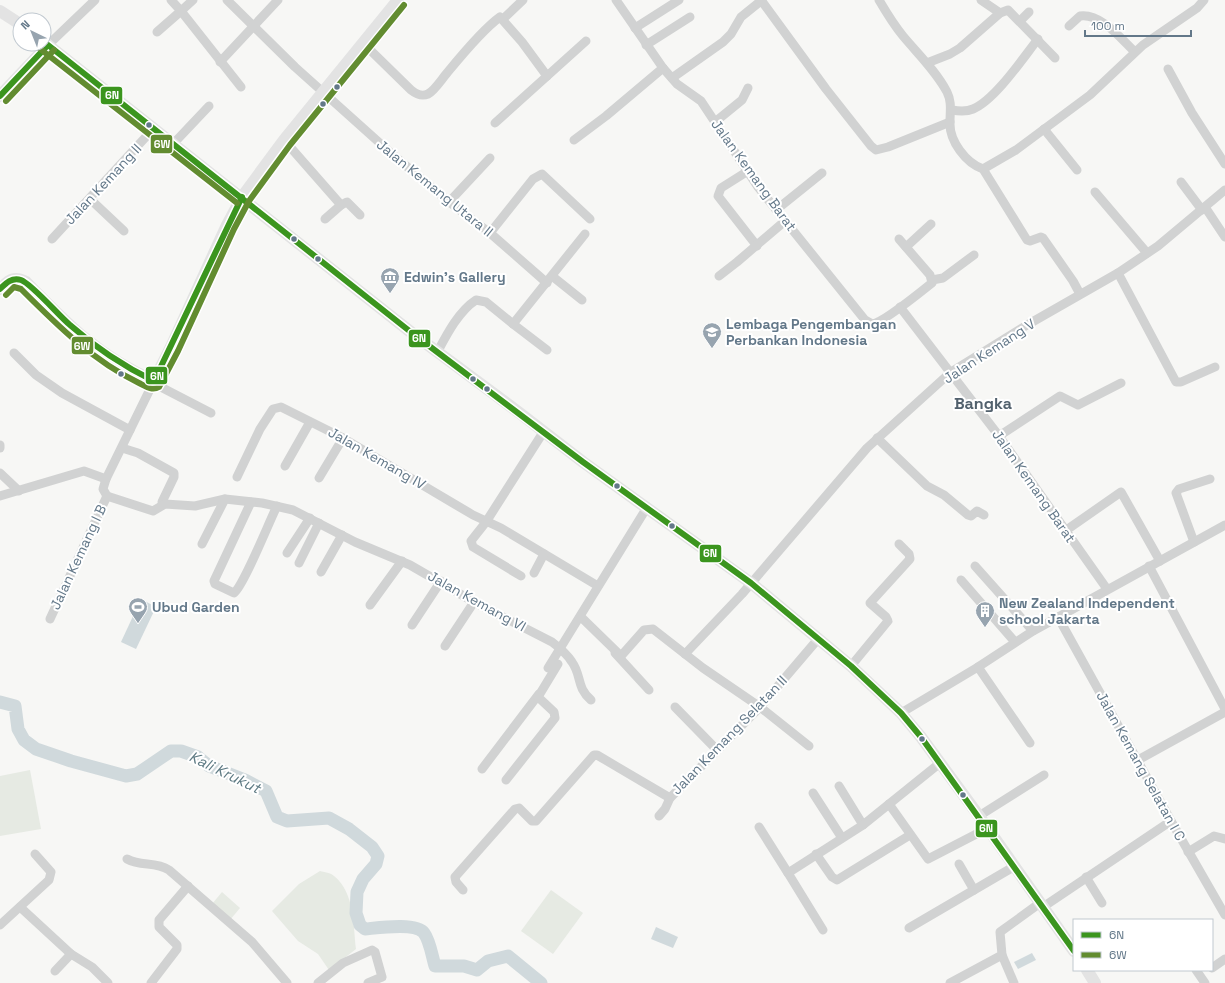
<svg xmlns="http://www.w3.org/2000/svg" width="1225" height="983" font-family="'Space Grotesk',sans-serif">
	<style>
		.green { fill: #e6eae3 }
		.water { fill: #d0d9dc }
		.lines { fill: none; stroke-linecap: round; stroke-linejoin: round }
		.river { stroke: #d0d9dc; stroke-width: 13 }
		.street { stroke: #d1d2d2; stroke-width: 9 }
		.secondary { stroke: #e3e3e3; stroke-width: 12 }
		.bus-1-casing { stroke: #fff; stroke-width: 9 }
		.bus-2-casing { stroke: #fff; stroke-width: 9 }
		.bus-1 { stroke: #3b951e; stroke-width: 6 }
		.bus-2 { stroke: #628c30; stroke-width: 6 }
		.bus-dot { fill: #637889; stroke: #fff; stroke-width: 1.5 }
		.labels { text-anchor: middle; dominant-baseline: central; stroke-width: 4; stroke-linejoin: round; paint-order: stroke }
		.street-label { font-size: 14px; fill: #637889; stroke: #fff }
		.poi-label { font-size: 14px; font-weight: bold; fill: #637889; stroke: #fff; text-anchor: start }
		.water-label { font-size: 15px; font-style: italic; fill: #5f7b84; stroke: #fff }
		.quarter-label { font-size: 16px; font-weight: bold; fill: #52616d; stroke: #fff }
		.line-badge { stroke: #fff; stroke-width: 1.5 }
		.badge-label { font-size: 11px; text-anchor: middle; font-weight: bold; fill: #fff }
	</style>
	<rect width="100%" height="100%" fill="#f7f7f5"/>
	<g class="green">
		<polygon points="30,770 41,829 0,836 0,776"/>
		<path d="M320,871C324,872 331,873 334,876C355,893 353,925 356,949L329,970L318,954L298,941L272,911L299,884Z"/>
		<polygon points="551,890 583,913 553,954 521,931"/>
		<polygon points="222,892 240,908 230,920 212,904"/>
	</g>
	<g class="water">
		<polygon points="141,599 156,607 136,649 121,642"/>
		<polygon points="656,927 678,937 673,948 651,939"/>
		<polygon points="1032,953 1036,960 1018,969 1014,962"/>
	</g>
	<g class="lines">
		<path class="river" d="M0,702L15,706L18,729L24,740L36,749L71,761L126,776L137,774L171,751H181L198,757L209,766L245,780L266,791L277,817L287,821L329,818L349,829L372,847L378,856L376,864L363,879L357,892L356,913L360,925L365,929C377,928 416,922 424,933C430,941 432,956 435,966H464L477,970L488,961L508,956L541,983"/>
		<g class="street">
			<polyline points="193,0 181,11 241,87"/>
			<polyline points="227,0 295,67 392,154 449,202 490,233 547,283"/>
			<path d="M616,0L663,68L677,84L701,101L758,187L865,320L872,324C883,323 922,291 932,283L930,275L899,239"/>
			<polyline points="761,0 826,89 871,146 876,150 888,147 950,122"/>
			<path d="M879,0C886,12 894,25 903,36C918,54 936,71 947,92C952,102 950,111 950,122C949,141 966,163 983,169L1027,240L1030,241L1041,237L1043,238L1073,281L1080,294"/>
			<polyline points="981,0 1000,13"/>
			<polyline points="503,19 523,0"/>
			<polyline points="1020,21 1029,12"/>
			<path d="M1069,26L1080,16C1101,13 1121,39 1135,52"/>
			<polyline points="635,28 679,0"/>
			<polyline points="157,32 181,11 171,0"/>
			<path d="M363,43L411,90C416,94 421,97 428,94C435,90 441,80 447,73C461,56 482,30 500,17L522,42L547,76"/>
			<polyline points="48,45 95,0"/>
			<polyline points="646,45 690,17"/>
			<polyline points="220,62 278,0"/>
			<polyline points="927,63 950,54 960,48 1000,13 1008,10 1055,58"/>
			<polyline points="1168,69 1192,113 1225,164"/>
			<polyline points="672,78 723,42 731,34 741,17 762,0"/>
			<path d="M952,110C958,111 966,112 973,109C995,100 1023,58 1038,39"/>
			<polyline points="715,122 742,100 748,88"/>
			<polyline points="495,123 586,41"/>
			<polyline points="1044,129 1077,170"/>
			<polyline points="284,140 341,205 347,202 360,215"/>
			<polyline points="574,140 606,116 663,68"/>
			<polyline points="174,143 209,106"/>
			<polyline points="983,169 1016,150 1090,95 1143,45 1197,8 1204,0"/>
			<polyline points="748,171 721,188 718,196 757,246"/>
			<polyline points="1181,182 1202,210"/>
			<polyline points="1095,192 1147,253"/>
			<polyline points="90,199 124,231"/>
			<polyline points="449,202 490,158"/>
			<polyline points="1205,207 1225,237"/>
			<polyline points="776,210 822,173"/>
			<polyline points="325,219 341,205"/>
			<polyline points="490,233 533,179 542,174 590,219"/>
			<polyline points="52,239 154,128"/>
			<polyline points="906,247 931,224"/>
			<polyline points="1118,273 1176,382 1181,382 1215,367"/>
			<polyline points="552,276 582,300"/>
			<polyline points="719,276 737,262 785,221"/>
			<polyline points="932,280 943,278 974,255"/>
			<polyline points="900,307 999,436 1107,589"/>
			<polyline points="513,324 547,350"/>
			<path d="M438,351C447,334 459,311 476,300L486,302L513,324L585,234"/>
			<polyline points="14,353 36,375 62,393 130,430"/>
			<polyline points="153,383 211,413"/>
			<polyline points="999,436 1060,396 1078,405 1121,383"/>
			<polyline points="877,438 927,486 944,495 968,515 971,516 977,511 984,515"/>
			<polyline points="0,445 0,448"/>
			<polyline points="122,448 138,453 174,473 174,477 162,502"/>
			<polyline points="285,466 310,422"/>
			<polyline points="0,473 19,491"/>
			<polyline points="237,477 260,429 273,409 281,407 343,438 473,515 501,528 598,586"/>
			<polyline points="319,478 343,438"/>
			<polyline points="0,496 84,471 106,479"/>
			<path d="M107,496L153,511L165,504L195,506L225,499L262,503L293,510L355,542L410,565L474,602L552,642C560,648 567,654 572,662C582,676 576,687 591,700"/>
			<polyline points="107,496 103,489 106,479 154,381"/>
			<path d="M251,502L214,581L215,584L234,593C244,585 269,522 277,506"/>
			<polyline points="1065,531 1121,492 1160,561"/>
			<polyline points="1194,542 1176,493 1179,489 1210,479"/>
			<polyline points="202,544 225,499"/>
			<polyline points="287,553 310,518"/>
			<polyline points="299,563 319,523"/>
			<polyline points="975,566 1033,631"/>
			<polyline points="1149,566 1225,709"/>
			<polyline points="321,572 342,535"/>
			<polyline points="534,573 544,554"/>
			<polyline points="521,576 473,547 471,541 486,522 544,431"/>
			<polyline points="961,580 1015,642"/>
			<polyline points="370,605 402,561"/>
			<polyline points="581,617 621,656 644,630 653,629 703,668 760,707 809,746"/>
			<polyline points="1058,617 1171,821 1225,915"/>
			<polyline points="50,619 107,496"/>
			<polyline points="412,625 441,581"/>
			<polyline points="445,646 474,602"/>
			<polyline points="615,653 649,690"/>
			<polyline points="685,654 742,594 867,448 951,372 1027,325 1118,273 1158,246 1225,190"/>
			<polyline points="851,666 888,621 886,617 870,603 910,559 909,554 899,544"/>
			<polyline points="978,667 1030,743"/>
			<polyline points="548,668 646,509"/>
			<polyline points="675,707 717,750"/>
			<polyline points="901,713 978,667 1033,631 1225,525"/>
			<polyline points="1138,760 1225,712"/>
			<polyline points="482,769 539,694"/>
			<polyline points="506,780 555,718 554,712 538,697 558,664"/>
			<polyline points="839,786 863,825"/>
			<polyline points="813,793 842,838"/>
			<polyline points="889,804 928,859 988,828"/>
			<polyline points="659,816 665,809 670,798 760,707 818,639"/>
			<polyline points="979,816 1044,775"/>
			<polyline points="759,827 788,873"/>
			<polyline points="1188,852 1214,836 1225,839"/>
			<polyline points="816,854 832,877 837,880 910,835"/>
			<path d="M127,859C141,867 155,861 169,870L252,942L287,983"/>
			<polyline points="959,864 974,890"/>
			<polyline points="1086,877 1102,903"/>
			<polyline points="463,890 456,882 455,877 515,809 519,808 532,821 536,821 594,755 597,755 670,798"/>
			<polyline points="20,907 71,954 92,967 108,983"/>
			<polyline points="1043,907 1171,821"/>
			<polyline points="0,925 49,880 51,872 35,854"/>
			<polyline points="909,928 1015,866"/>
			<polyline points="823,930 788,873 863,825 940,763"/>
			<polyline points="1002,955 1014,983"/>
			<polyline points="1212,968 1225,959"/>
			<polyline points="1196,970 1205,983"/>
			<polyline points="55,971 71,954"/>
			<polyline points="151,983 177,949 177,945 159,927 159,920 188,886"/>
			<polyline points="318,983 343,963 372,950 375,952 382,977 368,983"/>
			<polyline points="950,983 1002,955 1000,932 1040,903"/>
		</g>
		<g class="secondary">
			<polyline points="0,11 20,24"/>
			<polyline points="44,42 412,333 521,414 583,462 751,583 851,666 901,713 921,737 979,816 1074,951"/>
			<polyline points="0,96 48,45"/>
			<path d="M0,289C8,281 14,275 26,282C66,323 100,358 154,381L171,347L227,225L242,197L284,140L398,0"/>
			<polyline points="1087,970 1095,983"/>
		</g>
		<defs>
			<g id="bus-1">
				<polyline points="0,96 48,45 412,333 583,462 751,583 851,666 901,713 921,737 1074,951"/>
				<path d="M0,289C6,283 12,277 21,280C32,284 59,316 70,325C96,348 123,366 154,381L242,197"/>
			</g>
			<g id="bus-2">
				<polyline points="39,48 237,203"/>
				<polyline points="6,101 54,50"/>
				<path d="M6,295L14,287L21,289C57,325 93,361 139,383C145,386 152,391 159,387L178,351L234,229L249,201L290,145L404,5"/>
			</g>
		</defs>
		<use href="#bus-1" class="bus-1-casing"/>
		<use href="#bus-2" class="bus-2-casing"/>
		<use href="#bus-1" class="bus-1"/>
		<use href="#bus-2" class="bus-2"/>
	</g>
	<defs>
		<symbol id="museum-pin" viewBox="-11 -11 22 30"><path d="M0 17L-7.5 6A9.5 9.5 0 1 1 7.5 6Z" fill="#97a4af" stroke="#fff"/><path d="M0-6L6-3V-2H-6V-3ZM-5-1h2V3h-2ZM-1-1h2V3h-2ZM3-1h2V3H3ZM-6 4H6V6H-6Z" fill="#fff"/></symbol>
		<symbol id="university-pin" viewBox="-11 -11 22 30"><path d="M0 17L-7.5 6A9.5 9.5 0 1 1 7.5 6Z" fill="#97a4af" stroke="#fff"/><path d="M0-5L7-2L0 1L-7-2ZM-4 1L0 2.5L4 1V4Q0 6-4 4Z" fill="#fff"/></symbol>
		<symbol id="stadium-pin" viewBox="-11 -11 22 30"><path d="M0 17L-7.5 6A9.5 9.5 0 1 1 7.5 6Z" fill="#97a4af" stroke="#fff"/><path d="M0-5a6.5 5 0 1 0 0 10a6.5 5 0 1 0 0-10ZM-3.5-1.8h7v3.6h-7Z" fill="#fff"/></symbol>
		<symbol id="building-pin" viewBox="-11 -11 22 30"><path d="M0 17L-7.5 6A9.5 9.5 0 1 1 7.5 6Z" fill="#97a4af" stroke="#fff"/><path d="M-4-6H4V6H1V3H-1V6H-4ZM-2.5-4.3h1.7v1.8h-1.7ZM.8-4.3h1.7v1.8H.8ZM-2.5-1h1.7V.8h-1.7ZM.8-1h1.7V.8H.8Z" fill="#fff"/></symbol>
	</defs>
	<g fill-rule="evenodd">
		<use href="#museum-pin" x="379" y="266" width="22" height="30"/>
		<use href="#university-pin" x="701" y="321" width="22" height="30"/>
		<use href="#stadium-pin" x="127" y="596" width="22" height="30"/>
		<use href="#building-pin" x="974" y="600" width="22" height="30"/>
	</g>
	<g class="bus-dot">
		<circle cx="337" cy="87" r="3.5"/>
		<circle cx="323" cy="104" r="3.5"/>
		<circle cx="149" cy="125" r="3.5"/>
		<circle cx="294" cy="239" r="3.5"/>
		<circle cx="318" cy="259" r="3.5"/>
		<circle cx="121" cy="374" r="3.5"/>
		<circle cx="473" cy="379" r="3.5"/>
		<circle cx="487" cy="389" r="3.5"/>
		<circle cx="617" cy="486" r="3.5"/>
		<circle cx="672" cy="526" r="3.5"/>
		<circle cx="922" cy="739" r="3.5"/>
		<circle cx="963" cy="795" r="3.5"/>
	</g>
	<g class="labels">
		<g class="street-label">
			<text transform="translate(754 175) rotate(54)">Jalan Kemang Barat</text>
			<text transform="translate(103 184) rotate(-47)">Jalan Kemang II</text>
			<text transform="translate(435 188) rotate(39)">Jalan Kemang Utara II</text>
			<text transform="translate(989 351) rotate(-33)">Jalan Kemang V</text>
			<text transform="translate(377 458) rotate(30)">Jalan Kemang IV</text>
			<text transform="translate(1034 486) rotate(55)">Jalan Kemang Barat</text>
			<text transform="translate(78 557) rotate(-65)">Jalan Kemang I B</text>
			<text transform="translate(477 601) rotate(29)">Jalan Kemang VI</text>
			<text transform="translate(729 735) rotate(-46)">Jalan Kemang Selatan II</text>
			<text transform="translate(1141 766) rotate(61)">Jalan Kemang Selatan I C</text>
		</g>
		<g class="poi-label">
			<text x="404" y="277">Edwin's Gallery</text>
			<text x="726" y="324">Lembaga Pengembangan<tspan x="726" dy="16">Perbankan Indonesia</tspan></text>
			<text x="999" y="603">New Zealand Independent<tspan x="999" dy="16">school Jakarta</tspan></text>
			<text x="152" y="607">Ubud Garden</text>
		</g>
		<g class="water-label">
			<text transform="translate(225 772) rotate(26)">Kali Krukut</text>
		</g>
		<g class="quarter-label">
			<text x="983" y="403">Bangka</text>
		</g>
	</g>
	<g class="line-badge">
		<rect x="100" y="86" width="23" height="19" rx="4" fill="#3b951e"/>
		<rect x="150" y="134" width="23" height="20" rx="4" fill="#628c30"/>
		<rect x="408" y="329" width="23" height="19" rx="4" fill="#3b951e"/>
		<rect x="71" y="336" width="23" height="19" rx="4" fill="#628c30"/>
		<rect x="145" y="366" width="23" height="19" rx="4" fill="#3b951e"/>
		<rect x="699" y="544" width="23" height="19" rx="4" fill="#3b951e"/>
		<rect x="975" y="819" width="23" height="19" rx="4" fill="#3b951e"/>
	</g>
	<g class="badge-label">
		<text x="112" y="99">6N</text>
		<text x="162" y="148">6W</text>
		<text x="419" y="342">6N</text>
		<text x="82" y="350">6W</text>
		<text x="157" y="380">6N</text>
		<text x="710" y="557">6N</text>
		<text x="986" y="832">6N</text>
	</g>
	<rect x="1073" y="919" width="140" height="52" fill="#ffffff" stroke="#c1c9d0"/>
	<rect x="1081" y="932" width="20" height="6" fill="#3b951e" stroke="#c1c9d0"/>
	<text x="1109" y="939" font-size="12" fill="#637889">6N</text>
	<rect x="1081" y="952" width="20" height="6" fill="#628c30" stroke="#c1c9d0"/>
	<text x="1109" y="959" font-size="12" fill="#637889">6W</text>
	<g transform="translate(32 32) rotate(317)"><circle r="19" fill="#ffffff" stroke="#c1c9d0"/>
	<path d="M0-3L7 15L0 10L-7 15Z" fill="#97a4af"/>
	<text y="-6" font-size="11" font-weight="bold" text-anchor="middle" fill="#637889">N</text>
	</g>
	<path d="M1085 30v6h106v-6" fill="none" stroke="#637889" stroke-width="2"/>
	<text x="1091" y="30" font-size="12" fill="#637889" stroke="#ffffff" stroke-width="3" paint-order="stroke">100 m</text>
</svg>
